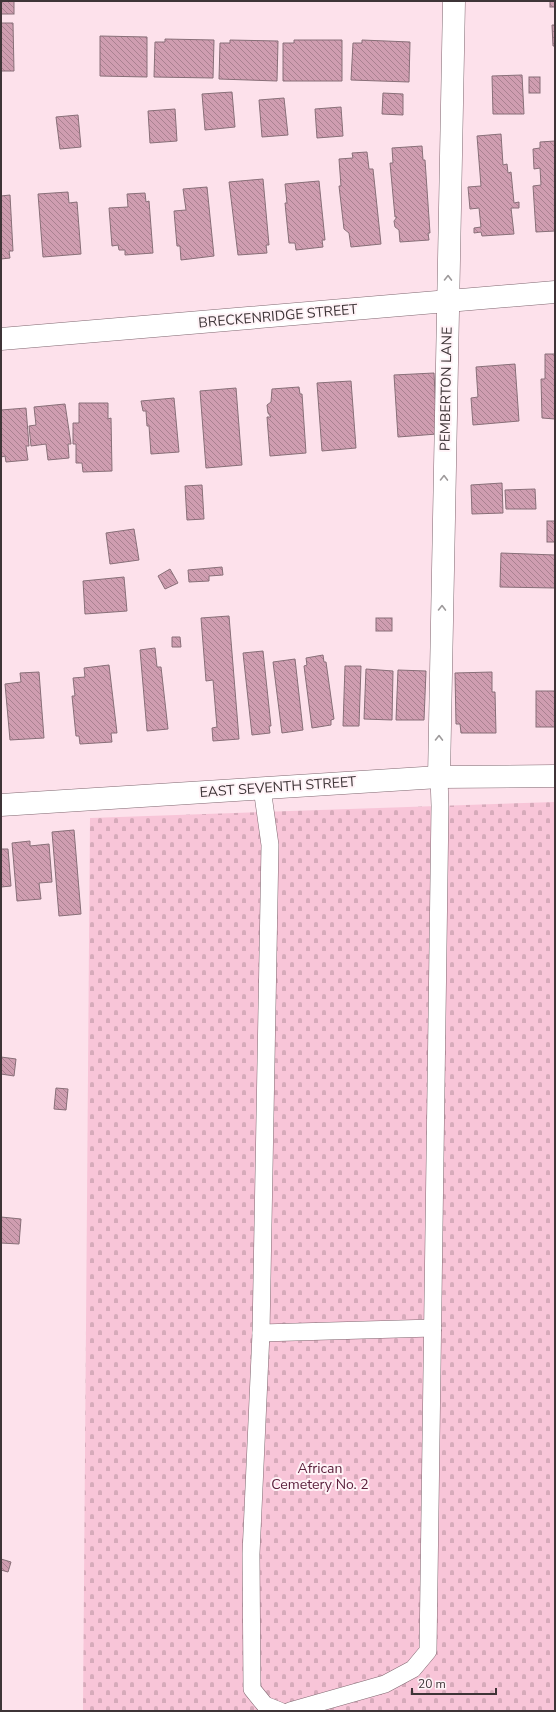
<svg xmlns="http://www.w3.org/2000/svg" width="556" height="1712" font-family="'Nunito Sans',sans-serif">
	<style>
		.cemetery { fill: url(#cemetery-stones) }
		.building { fill: url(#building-back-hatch); stroke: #886f78 }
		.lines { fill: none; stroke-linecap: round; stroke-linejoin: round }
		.lane-casing { stroke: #806871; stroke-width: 18 }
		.street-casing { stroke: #806871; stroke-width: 23 }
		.secondary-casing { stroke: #806871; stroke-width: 23 }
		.lane { stroke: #fff; stroke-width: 17 }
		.street { stroke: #fff; stroke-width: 22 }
		.secondary { stroke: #fff; stroke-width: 22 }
		.oneway { stroke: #9e9a9b }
		.labels { text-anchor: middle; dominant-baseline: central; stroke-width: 4; stroke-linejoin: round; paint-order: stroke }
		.street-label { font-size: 14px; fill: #3e3437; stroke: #fff3f7 }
		.park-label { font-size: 14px; fill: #5c203c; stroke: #fff3f7 }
	</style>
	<defs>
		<pattern id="cemetery-stones" width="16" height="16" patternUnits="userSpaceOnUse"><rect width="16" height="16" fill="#f8c5d8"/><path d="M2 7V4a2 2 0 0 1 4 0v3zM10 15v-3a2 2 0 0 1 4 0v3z" fill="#d6aaba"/></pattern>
		<pattern id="building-back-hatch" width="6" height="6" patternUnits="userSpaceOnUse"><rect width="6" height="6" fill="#cf9db0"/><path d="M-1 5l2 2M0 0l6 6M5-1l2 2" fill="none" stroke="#a98190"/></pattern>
	</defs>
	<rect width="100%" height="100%" fill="#fde1eb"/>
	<polygon class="cemetery" points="555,802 555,1711 83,1711 90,818"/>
	<g class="building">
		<rect x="1" y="1" width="13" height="13"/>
		<rect x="550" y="1" width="5" height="6"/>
		<polygon points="1,23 13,23 14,71 1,71"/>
		<polygon points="552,25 555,25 555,46 553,46"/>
		<polygon points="100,36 147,37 147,77 100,76"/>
		<polygon points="165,39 214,40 213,78 154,77 155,42 165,42"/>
		<polygon points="230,40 278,41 277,81 219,79 220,43 230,43"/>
		<polygon points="294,40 342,40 342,81 283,81 283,43 294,43"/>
		<polygon points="362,40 410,42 409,82 351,80 353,43 362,43"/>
		<polygon points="522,75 524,114 493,114 492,76"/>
		<rect x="529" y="77" width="11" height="16"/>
		<polygon points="232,92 235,127 205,130 202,94"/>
		<polygon points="383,93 403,94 403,115 382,114"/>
		<polygon points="284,98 288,135 262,137 259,100"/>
		<polygon points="341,107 343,136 317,138 315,109"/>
		<polygon points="175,109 177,141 150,143 148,111"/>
		<polygon points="78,115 81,147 60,149 56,117"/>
		<polygon points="501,134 503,165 507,164 508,173 511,172 514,203 519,202 519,208 511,208 514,234 482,236 481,232 474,233 474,228 481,227 479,208 470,209 468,187 481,186 477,136"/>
		<polygon points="555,141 555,231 536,232 533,186 541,185 540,168 534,169 533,149 540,148 540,142"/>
		<polygon points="422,146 423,160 425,160 430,233 428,233 429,240 400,242 399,230 395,227 394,221 397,217 395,217 390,163 393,163 392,148"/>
		<polygon points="367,152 369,169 373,169 381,244 351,247 349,233 344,229 339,186 341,186 339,159 353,158 352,153"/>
		<polygon points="263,179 269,245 266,245 267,253 238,255 229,182"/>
		<polygon points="319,181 325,240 322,240 323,247 296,250 295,243 289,243 285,203 287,203 285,184"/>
		<polygon points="207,187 214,256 181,260 180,246 177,246 174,211 186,210 183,189"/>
		<polygon points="68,192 69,203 77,202 81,254 43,257 38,194"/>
		<polygon points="145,193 146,202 149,201 153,253 125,255 125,250 119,250 118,245 112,246 109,208 128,207 127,194"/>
		<polygon points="10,195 13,251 9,251 10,258 1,259 1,196"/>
		<polygon points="545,354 555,354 555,419 542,418 541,379 545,379"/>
		<polygon points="515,364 519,421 473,425 471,398 478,397 476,367"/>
		<polygon points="434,373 437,434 398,437 394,375"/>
		<polygon points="351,381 356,448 322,451 317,383"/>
		<polygon points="299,387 300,394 302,394 306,453 270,456 267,417 271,417 268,413 267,405 271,402 272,389"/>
		<polygon points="236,388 242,465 206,468 200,391"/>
		<polygon points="174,398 179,452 151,454 149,426 147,426 146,411 143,411 141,401"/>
		<polygon points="79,403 108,403 108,419 111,418 112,471 83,472 82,463 76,463 76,444 73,444 73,423 79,423"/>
		<polygon points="65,404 71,444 68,444 69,458 48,460 46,444 31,446 29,426 36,425 34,407"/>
		<polygon points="26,408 29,446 26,446 28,460 6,462 5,456 1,457 1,410"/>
		<polygon points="502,483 503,513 472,514 471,485"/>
		<polygon points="202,485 204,519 187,520 185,486"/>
		<polygon points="535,489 536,509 506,509 505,490"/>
		<rect x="547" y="521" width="8" height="21"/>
		<polygon points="134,529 139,560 110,564 106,533"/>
		<polygon points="501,553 555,555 555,588 500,587"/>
		<polygon points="222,567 223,575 209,576 209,581 189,582 188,570"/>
		<polygon points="170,569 178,583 165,589 158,576"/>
		<polygon points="124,577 127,611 85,614 83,581"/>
		<polygon points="229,616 239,739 213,741 212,728 217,727 213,680 206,681 201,618"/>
		<rect x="376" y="618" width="16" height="13"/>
		<polygon points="172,637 180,637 181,647 172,647"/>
		<polygon points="155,648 157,667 161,667 168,729 147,731 140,650"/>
		<polygon points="263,651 271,726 269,726 270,733 252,735 243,653"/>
		<polygon points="323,655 324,662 326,662 334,719 331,720 331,725 312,728 304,666 307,665 306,658"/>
		<polygon points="295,659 303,730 282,733 273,662"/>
		<polygon points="109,665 117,733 111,733 112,742 80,744 79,736 76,736 72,696 75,696 73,678 85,677 84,668"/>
		<polygon points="345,666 361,666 359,726 343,726"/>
		<polygon points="366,669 393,671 392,720 364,719"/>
		<polygon points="398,670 426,671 424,720 396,720"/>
		<polygon points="39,672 44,738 10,740 5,684 21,682 20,673"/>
		<polygon points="492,672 492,692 495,692 496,733 461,733 460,724 456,724 455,673"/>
		<rect x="536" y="691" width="19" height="36"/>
		<polygon points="74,830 81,914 59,916 52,832"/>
		<polygon points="30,841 30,846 49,844 52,882 39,883 41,899 17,901 12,843"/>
		<polygon points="1,849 8,849 11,886 1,887"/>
		<polygon points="1,1057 16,1059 14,1076 1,1074"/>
		<polygon points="56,1088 68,1089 66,1110 54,1109"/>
		<polygon points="1,1217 21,1219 19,1244 1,1243"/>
		<polygon points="1,1559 11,1562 8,1572 1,1570"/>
	</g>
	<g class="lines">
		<defs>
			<g id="lane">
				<polyline points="262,788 270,845 261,1333 251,1554 252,1689 265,1705 280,1711"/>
				<polyline points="261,1333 433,1328"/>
				<polyline points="290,1711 385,1684 413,1669 428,1651 440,806 439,777"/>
			</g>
			<g id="street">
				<polyline points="1,339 555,292"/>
				<polyline points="439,777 454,1"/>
			</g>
			<polyline id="secondary" points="1,805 439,777 555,776"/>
		</defs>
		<use href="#lane" class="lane-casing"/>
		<use href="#street" class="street-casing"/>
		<use href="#secondary" class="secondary-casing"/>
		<use href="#lane" class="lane"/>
		<use href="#street" class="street"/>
		<use href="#secondary" class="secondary"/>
	</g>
	<defs><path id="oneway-chevron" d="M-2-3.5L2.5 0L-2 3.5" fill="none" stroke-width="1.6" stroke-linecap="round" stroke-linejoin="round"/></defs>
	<g class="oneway">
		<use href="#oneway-chevron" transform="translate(448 278) rotate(-89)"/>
		<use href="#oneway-chevron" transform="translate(444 478) rotate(-89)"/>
		<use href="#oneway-chevron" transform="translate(442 608) rotate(-89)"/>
		<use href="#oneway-chevron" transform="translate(439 738) rotate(-89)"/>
	</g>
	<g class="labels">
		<g class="street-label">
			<text transform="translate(278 316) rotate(-5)">BRECKENRIDGE STREET</text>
			<text transform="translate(446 389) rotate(-89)">PEMBERTON LANE</text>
			<text transform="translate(278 787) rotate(-4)">EAST SEVENTH STREET</text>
		</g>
		<g class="park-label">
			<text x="320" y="1468">African<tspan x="320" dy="16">Cemetery No. 2</tspan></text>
		</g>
	</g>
	<rect width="556" height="1712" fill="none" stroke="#3e3437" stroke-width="4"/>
	<path d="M412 1688v6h84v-6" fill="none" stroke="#3e3437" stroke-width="2"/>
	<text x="418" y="1688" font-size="12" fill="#3e3437" stroke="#fff3f7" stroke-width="3" paint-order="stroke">20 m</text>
</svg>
